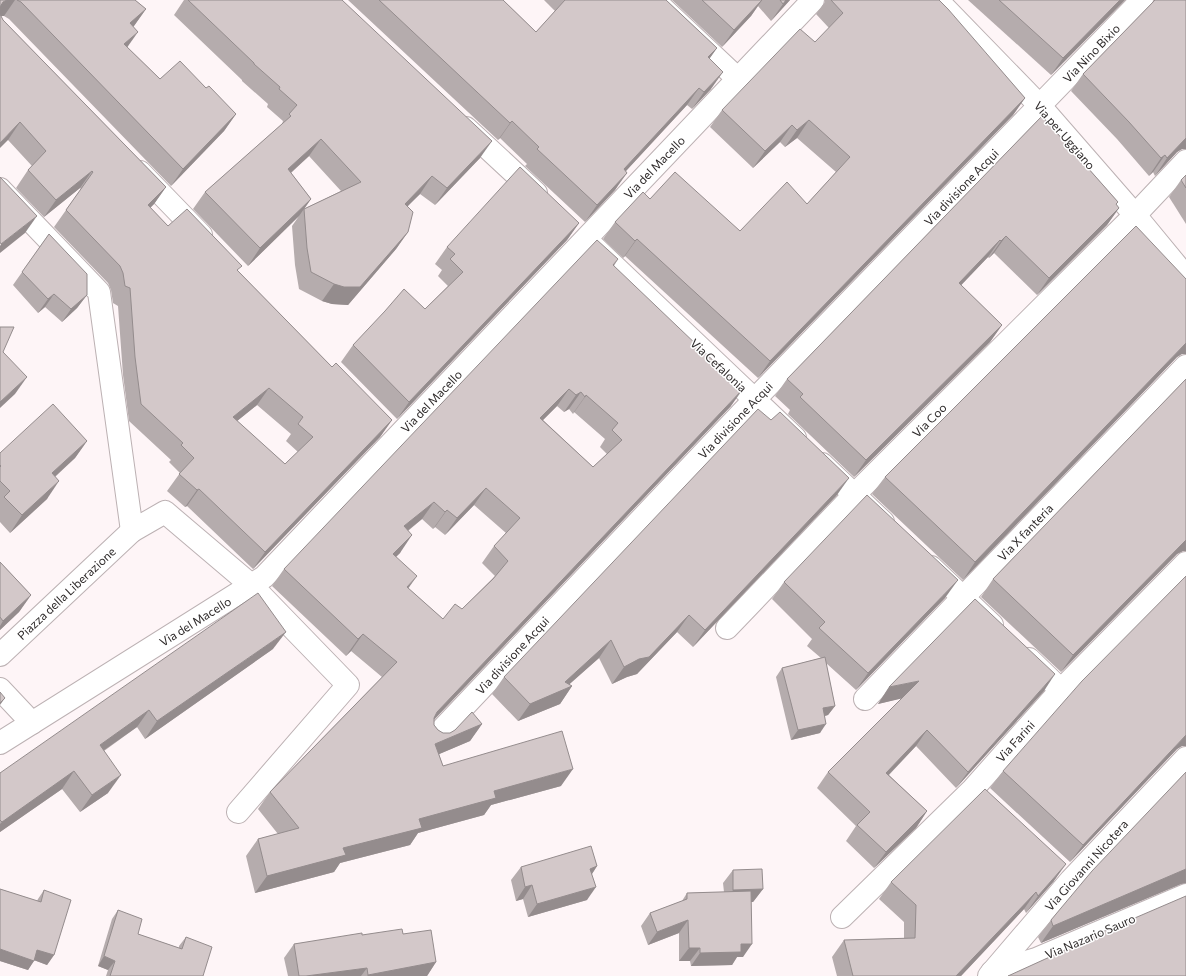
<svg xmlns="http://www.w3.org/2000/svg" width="1186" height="976" font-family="Commissioner,sans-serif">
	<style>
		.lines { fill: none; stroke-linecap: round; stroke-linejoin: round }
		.minor-casing { stroke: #bcb1b3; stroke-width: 24 }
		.minor { stroke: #fff; stroke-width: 22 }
		.wall { fill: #b5acad; fill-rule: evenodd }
		.shaded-wall { fill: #948c8d }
		.building { fill: #d3c8c9; stroke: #948c8d; fill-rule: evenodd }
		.labels { text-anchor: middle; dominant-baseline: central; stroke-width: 3; stroke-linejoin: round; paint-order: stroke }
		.street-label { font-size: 12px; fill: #2f2b2b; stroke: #fff }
	</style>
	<rect width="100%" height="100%" fill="#fef5f7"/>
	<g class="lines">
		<defs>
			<g id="minor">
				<polyline points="654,0 738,79"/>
				<polyline points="937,0 1040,106 1135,215 1186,277"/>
				<polyline points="466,128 536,193"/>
				<polyline points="140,172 201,235"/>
				<polyline points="0,189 99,292 132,531 165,512 251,585 348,685 238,812"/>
				<polyline points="592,245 795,438"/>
				<polyline points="822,464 883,522"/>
				<polyline points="931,567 992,625"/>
				<polyline points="727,628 854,495 1135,215 1186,161"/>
				<polyline points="0,655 132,531"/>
				<polyline points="1029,659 1061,690"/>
				<polyline points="0,689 32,723"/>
				<polyline points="865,699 1186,366"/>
				<polyline points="434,738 755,399 1142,0"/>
				<polyline points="0,743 264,577 813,0"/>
				<polyline points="842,917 973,789 1061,690 1186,563"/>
				<polyline points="992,972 1036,959 1186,895"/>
				<polyline points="989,976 1071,880 1186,758"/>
			</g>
		</defs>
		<use href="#minor" class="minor-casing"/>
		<use href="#minor" class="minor"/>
	</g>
	<g class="wall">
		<path d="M0,0H135L146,9L133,27L127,47L160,79L206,88L236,114L224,131L171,186L9,19L4,16H1L3,20L166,187L154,204L150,208L168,226L238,271L332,367L392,420L380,437L253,569L187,506L185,507L167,491L180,473L169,462L171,460L129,421L123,375L118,306L113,303L111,290L108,283L54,227L81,189L80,188L44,217L16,188L28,170L32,166L8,140ZM257,405L291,434L286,441L298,452L285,464L237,421Z"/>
		<path d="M184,0H342L480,158L435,205L420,194L407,206L408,232L396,249L348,305L332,304L322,301L299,289L295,265L292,226L299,216L248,266L193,209L205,192L282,124L283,121L267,107L268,104L242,81V80L174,15ZM309,156L341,191L304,209L311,199L291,173Z"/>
		<polygon points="348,0 503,0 536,32 555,11 544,0 666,0 717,48 709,59 711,89 692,109 687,105 626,171 615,190 585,222 525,166 527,164 500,138 498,140"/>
		<polygon points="672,0 790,0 771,21 758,6 751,16 722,47"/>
		<polygon points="825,0 939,0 1025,98 1013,115 758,378 625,256 623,258 603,239 615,222 650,199 740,231 807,204 836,172 797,138 785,147 780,142 753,168 710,127 722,110 815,42 829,28 816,14 825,2"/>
		<polygon points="968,0 1125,0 1051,75"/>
		<polygon points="1154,0 1186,0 1186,149 1182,149 1177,152 1155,176 1153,172 1149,176 1117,139 1071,91 1083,74 1154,1"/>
		<polygon points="1042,116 1118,202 1116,205 1119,208 1107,225 1037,295 994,253 989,258 988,257 961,285 1002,325 990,342 854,477 788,414 790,410 775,396 787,379"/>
		<polygon points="1186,175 1186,224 1169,197 1181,180"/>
		<polygon points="579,223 567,240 397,419 341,362 353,345 425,309 448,286 438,276 442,270 435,264 447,247"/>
		<polygon points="49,234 87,295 77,308 62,322 45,307 38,313 13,285"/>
		<path d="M618,259L614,266L731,406L434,720V725L438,730L443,733H450L482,724L470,741L439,754L443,766L561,786L491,805L484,815L418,833L410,845L340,863L334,872L255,893L246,856L258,839L278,834L258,809L270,792L382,677L351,651L346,656L272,586L284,569ZM557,406L564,412L569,409L573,414L574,412L605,439L600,447L607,454L593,467L543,420ZM474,505L506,533L494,546L482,563L495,576L462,609L443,619L408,588L396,557L400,553L408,531L422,519L433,529L435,527L445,535Z"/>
		<polygon points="1182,354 1177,357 963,580 872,494 885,477"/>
		<polygon points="1186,379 1186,551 1183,551 1177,554 1061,672 981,597 993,579"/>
		<polygon points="87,441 75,458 55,477 47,499 10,533 0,522 0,453"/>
		<polygon points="837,495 693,647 677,632 637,674 627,677 612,684 599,658 569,684 572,686 560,704 518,721 492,694 504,677"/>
		<polygon points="0,562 31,595 19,612 0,630"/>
		<polygon points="784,582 945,598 856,690 826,663 835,706 828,715 825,716 820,733 791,740 776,677 782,668 821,658 807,646 812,639 772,599"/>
		<polygon points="273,649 145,739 137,727 104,751 108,793 80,812 62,789 0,832 0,773"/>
		<polygon points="889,687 1044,691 956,788 916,746 889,775 927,811 916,828 874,868 846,841 856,826 817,788 828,772 902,698 878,704"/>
		<polygon points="1182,746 1177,749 1070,862 990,788 1003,771"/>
		<polygon points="1186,772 1186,883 1181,884 1041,943 1038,937 1051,920"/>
		<polygon points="597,866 592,874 587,900 528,917 523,899 516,901 511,880 521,867"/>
		<polygon points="733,870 763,889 753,902 751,902 743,957 737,957 732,965 691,966 690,961 679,961 679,933 648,945 641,926 650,913 682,901 687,893 724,892 723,883"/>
		<polygon points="1054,881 1026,913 1024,909 961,976 837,976 832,957 844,940 904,938 904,922 879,899 891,882"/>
		<polygon points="0,889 37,901 38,899 44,890 54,955 47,965 34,960 28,970 0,961"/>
		<polygon points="118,910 138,934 179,948 179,946 186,937 203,976 106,976 108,970 98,966 112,919"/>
		<polygon points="403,934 436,962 427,976 288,976 284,958 294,944 362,935"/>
	</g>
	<g class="shaded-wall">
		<polygon points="7,0 15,0 4,16 0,16 0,7 3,2"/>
		<polygon points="762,0 751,16 722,47 734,30"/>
		<polygon points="786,0 790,0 771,21 783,4"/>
		<polygon points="1120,0 1125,0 1051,75 1063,58"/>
		<polygon points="146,9 134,26 118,40 130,23"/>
		<polygon points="138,32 126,49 124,44"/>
		<polygon points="717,48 705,65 708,57"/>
		<polygon points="723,72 711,89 692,109 704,92"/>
		<polygon points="699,88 687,105 612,186 624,169"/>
		<polygon points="1025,98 1013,115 758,378 770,361"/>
		<polygon points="236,114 224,131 171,186 183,169"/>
		<polygon points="809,120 797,138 785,147 797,130"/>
		<polygon points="512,121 500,138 498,140 510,123"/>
		<polygon points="20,122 8,140 0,148 0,143"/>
		<polygon points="792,125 780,142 753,168 765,151"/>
		<polygon points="1186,138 1186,149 1182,149 1177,152 1155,176 1167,158"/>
		<polygon points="321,139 309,156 276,186 288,169"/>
		<polygon points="492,141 480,158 435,205 447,188"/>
		<polygon points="1165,155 1153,172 1149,176 1161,158"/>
		<polygon points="92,171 80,188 44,217 56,200"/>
		<polygon points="627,173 615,190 585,222 597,205"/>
		<polygon points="432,176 420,194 393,221 405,204"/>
		<polygon points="166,187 154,204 136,222 148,205"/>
		<polygon points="311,199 299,216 248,266 260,248"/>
		<polygon points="1119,208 1107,225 1037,295 1049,278"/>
		<polygon points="37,216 25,233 0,253 0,246 1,244"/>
		<polygon points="579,223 567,240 397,419 409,402"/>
		<polygon points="408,232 396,249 348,305 332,304 322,301 334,284"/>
		<polygon points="1006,236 994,253 989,258 1001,241"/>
		<polygon points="637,239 625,256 623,258 635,241"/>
		<polygon points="1000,240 988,257 947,300 959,283"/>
		<polygon points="54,294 45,307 38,313 48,299"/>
		<polygon points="87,295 77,308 62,322 71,309"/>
		<polygon points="1002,325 990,342 854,477 866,460"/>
		<polygon points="1186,343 1186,354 1182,354 1177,357 963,580 975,562"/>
		<polygon points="27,377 15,394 0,408 0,402"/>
		<polygon points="269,388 257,405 221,434 233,417"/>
		<polygon points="569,389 557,406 528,435 540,418"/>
		<polygon points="743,389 731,406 425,729 437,712"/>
		<polygon points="581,392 569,409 564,412 576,395"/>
		<polygon points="586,395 574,412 573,414 585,397"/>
		<polygon points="392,420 380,437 253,569 265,552"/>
		<polygon points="87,441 75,458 39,491 52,473"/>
		<polygon points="849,478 837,495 693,647 705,630"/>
		<polygon points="59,481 47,499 10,533 22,515"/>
		<polygon points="486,488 474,505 445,535 457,518"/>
		<polygon points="199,489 187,506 185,507 197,490"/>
		<polygon points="434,502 422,519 392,543 404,526"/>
		<polygon points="447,510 435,527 433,529 445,512"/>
		<polygon points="412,535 400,553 381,571 393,554"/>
		<polygon points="1186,540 1186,551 1183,551 1177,554 1061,672 1073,655"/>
		<polygon points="417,576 405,593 407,587"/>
		<polygon points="958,580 945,598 856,690 868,673"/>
		<polygon points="31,595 19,612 0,630 0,626 3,621"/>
		<polygon points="689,615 677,632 637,674 627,677 612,684 624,667"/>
		<polygon points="286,632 273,649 145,739 157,721"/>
		<polygon points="363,634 351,651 346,656 358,639"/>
		<polygon points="611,640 599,658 563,690 572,686 560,704 518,721 530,704 565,682"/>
		<polygon points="1055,674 1044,691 956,788 968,772"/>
		<polygon points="919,681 908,697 878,704 889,687"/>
		<polygon points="5,698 0,705 0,703"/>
		<polygon points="835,706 828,715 817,718 823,708"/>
		<polygon points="149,710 137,727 87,762 100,745"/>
		<polygon points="482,724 470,741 423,761 435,744"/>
		<polygon points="826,724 820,733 791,740 798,730"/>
		<polygon points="927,730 916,746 875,789 886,773"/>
		<polygon points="1186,735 1186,746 1182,746 1177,749 1070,862 1083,845"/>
		<polygon points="573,769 561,786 491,805 484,815 418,833 410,845 340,863 334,872 255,893 267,876 343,848 494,791"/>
		<polygon points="74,771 62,789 0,832 0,824 2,822"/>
		<polygon points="121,775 108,793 80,812 92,795"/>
		<polygon points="927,811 916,828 874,868 886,852"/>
		<polygon points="1066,864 1054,881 1026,913 1038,896"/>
		<polygon points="597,866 588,880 590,869"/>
		<polygon points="1186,869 1186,883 1181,884 1041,943 1053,926"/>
		<polygon points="532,885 523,899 516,901 525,887"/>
		<polygon points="596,887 587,900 528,917 537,904"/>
		<polygon points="763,889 753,902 724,903 733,890"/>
		<polygon points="1036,892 1024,909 961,976 956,976"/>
		<polygon points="688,920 679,933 648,945 657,932"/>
		<polygon points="741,944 752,944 743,957 737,957 732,965 691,966 700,953"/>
		<polygon points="689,948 700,948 690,961 679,961"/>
		<polygon points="0,949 34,961 28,970 0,961"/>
		<polygon points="37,950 54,955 47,965 31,959"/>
		<polygon points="104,956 115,961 108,970 98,966"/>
		<polygon points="436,962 427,976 367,976 368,975"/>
		<polygon points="367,968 361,976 306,976"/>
	</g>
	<g class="building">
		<polygon points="0,0 7,0 3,2 0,7 0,10"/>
		<polygon points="17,0 135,0 146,9 130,23 138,32 124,44 160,79 180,61 206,88 209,86 236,114 183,169 21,2"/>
		<polygon points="188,0 342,0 492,141 447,188 432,176 405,204 413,212 408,232 360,287 344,287 334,284 311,272 307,248 304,209 361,182 321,139 288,169 311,199 260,248 205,192 291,116 289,114 297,105 279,89 280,87 254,64 254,63"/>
		<polygon points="379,0 503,0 536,32 565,0 666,0 717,48 708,57 723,72 704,92 699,88 624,169 627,173 597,205 537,149 539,147 512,121 510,123"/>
		<polygon points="702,0 762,0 734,30"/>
		<polygon points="780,0 786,0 783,4"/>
		<polygon points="831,0 939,0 948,9 1025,98 770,361 637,239 635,241 615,222 643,192 650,199 675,172 740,231 787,182 807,204 850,157 809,120 797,130 792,125 765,151 722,110 800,29 815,42 843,13"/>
		<polygon points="999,0 1120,0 1063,58"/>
		<polygon points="1155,0 1186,0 1186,138 1167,158 1165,155 1161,158 1129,122 1083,74"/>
		<path d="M0,14L3,20L166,187L148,205L168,226L187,209L242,266L237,270L332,367L336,363L392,420L265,552L199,489L197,490L179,474L194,458L181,445L183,443L141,404L135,357L130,288L125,286L123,273L120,266L66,210L93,172L92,171L56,200L28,170L46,151L20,122L0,143ZM269,388L303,417L298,424L313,437L285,464L233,417Z"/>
		<polygon points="1042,116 1118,202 1116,204 1119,208 1049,278 1006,236 1001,241 1000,240 959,283 1002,325 866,460 800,397 803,394 787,379"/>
		<polygon points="520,167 579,223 409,402 353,345 385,311 404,289 425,309 463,272 450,259 455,254 447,247"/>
		<polygon points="1186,175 1186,188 1181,180"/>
		<polygon points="0,177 37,216 1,244 0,242"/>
		<polygon points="1136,226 1186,279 1186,343 975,562 885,477"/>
		<polygon points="49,234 87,274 87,295 71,309 54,294 48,299 22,272"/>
		<path d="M597,240L618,259L613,265L743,389L437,712L434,718V725L438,730L443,733H450L455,730L472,712L482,724L435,744L443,766L562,731L573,769L494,791L496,798L419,819L422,828L343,848L346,855L267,876L258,839L299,828L270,792L397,662L363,634L358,639L284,569ZM569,389L576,395L581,392L585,397L586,395L618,423L612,430L622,440L593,467L540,418ZM486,488L520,518L494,546L508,561L493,579L462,609L455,604L443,619L407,587L417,576L393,554L412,535L404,526L434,502L445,512L447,510L457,518Z"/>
		<polygon points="0,327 14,327 3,352 27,377 0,402"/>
		<polygon points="1186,379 1186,540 1073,655 993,579"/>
		<polygon points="53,404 87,441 52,473 59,481 22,515 4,497 10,491 0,481 0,467 1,466 0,465 0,453"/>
		<polygon points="758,409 771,420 780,412 849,478 705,630 689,615 649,657 639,659 624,667 611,640 565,682 572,686 530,704 504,677"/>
		<polygon points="867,495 958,580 868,673 819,628 825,622 784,582"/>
		<polygon points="0,562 31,595 3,621 0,617"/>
		<polygon points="1186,576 1186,735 1083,845 1003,771 1082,681"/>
		<polygon points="258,593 286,632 157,721 149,710 100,745 121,775 92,795 74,771 2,822 0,820 0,773"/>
		<polygon points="975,599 1055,674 968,772 927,730 886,773 927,811 886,852 857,825 870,812 828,772 919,681 889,687"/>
		<polygon points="825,657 835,706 823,708 826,724 798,730 782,668"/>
		<polygon points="0,692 5,698 0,703"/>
		<polygon points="1186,772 1186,869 1053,926 1051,920 1092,871"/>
		<polygon points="985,789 1066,864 1038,896 1036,892 956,976 853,976 844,940 915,938 916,905 891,882"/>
		<polygon points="591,846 597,866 590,869 596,887 537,904 532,885 525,887 521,867"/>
		<polygon points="762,869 763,889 733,890 733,870"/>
		<polygon points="0,889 41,902 44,890 71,900 54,955 37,950 34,961 0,949"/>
		<polygon points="751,891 752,944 741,944 741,952 700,953 700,948 689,948 688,920 657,932 650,913 687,899 687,893"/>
		<polygon points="1186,896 1186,976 1008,976 1065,950 1065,948"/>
		<polygon points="118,910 142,919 138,934 182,949 186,937 212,947 203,976 110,976 115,961 104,956"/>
		<polygon points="402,929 403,934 431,930 436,962 368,975 367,968 306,976 299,976 294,944 362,933 362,935"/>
	</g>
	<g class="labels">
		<g class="street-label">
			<text transform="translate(1091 53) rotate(-46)">Via Nino Bixio</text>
			<text transform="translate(1065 135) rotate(49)">Via per Uggiano</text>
			<text transform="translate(654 167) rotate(-46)">Via del Macello</text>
			<text transform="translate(961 187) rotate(-46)">Via divisione Acqui</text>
			<text transform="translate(719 365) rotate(43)">Via Cefalonia</text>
			<text transform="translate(431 401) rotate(-46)">Via del Macello</text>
			<text transform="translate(735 420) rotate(-46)">Via divisione Acqui</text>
			<text transform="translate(929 420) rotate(-45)">Via Coo</text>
			<text transform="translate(1025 532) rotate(-46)">Via X fanteria</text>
			<text transform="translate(66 593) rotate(-43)">Piazza della Liberazione</text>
			<text transform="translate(195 621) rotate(-32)">Via del Macello</text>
			<text transform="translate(512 655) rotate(-47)">Via divisione Acqui</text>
			<text transform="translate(1015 741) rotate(-48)">Via Farini</text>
			<text transform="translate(1086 865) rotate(-48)">Via Giovanni Nicotera</text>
			<text transform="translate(1090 936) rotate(-23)">Via Nazario Sauro</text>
		</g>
	</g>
</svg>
